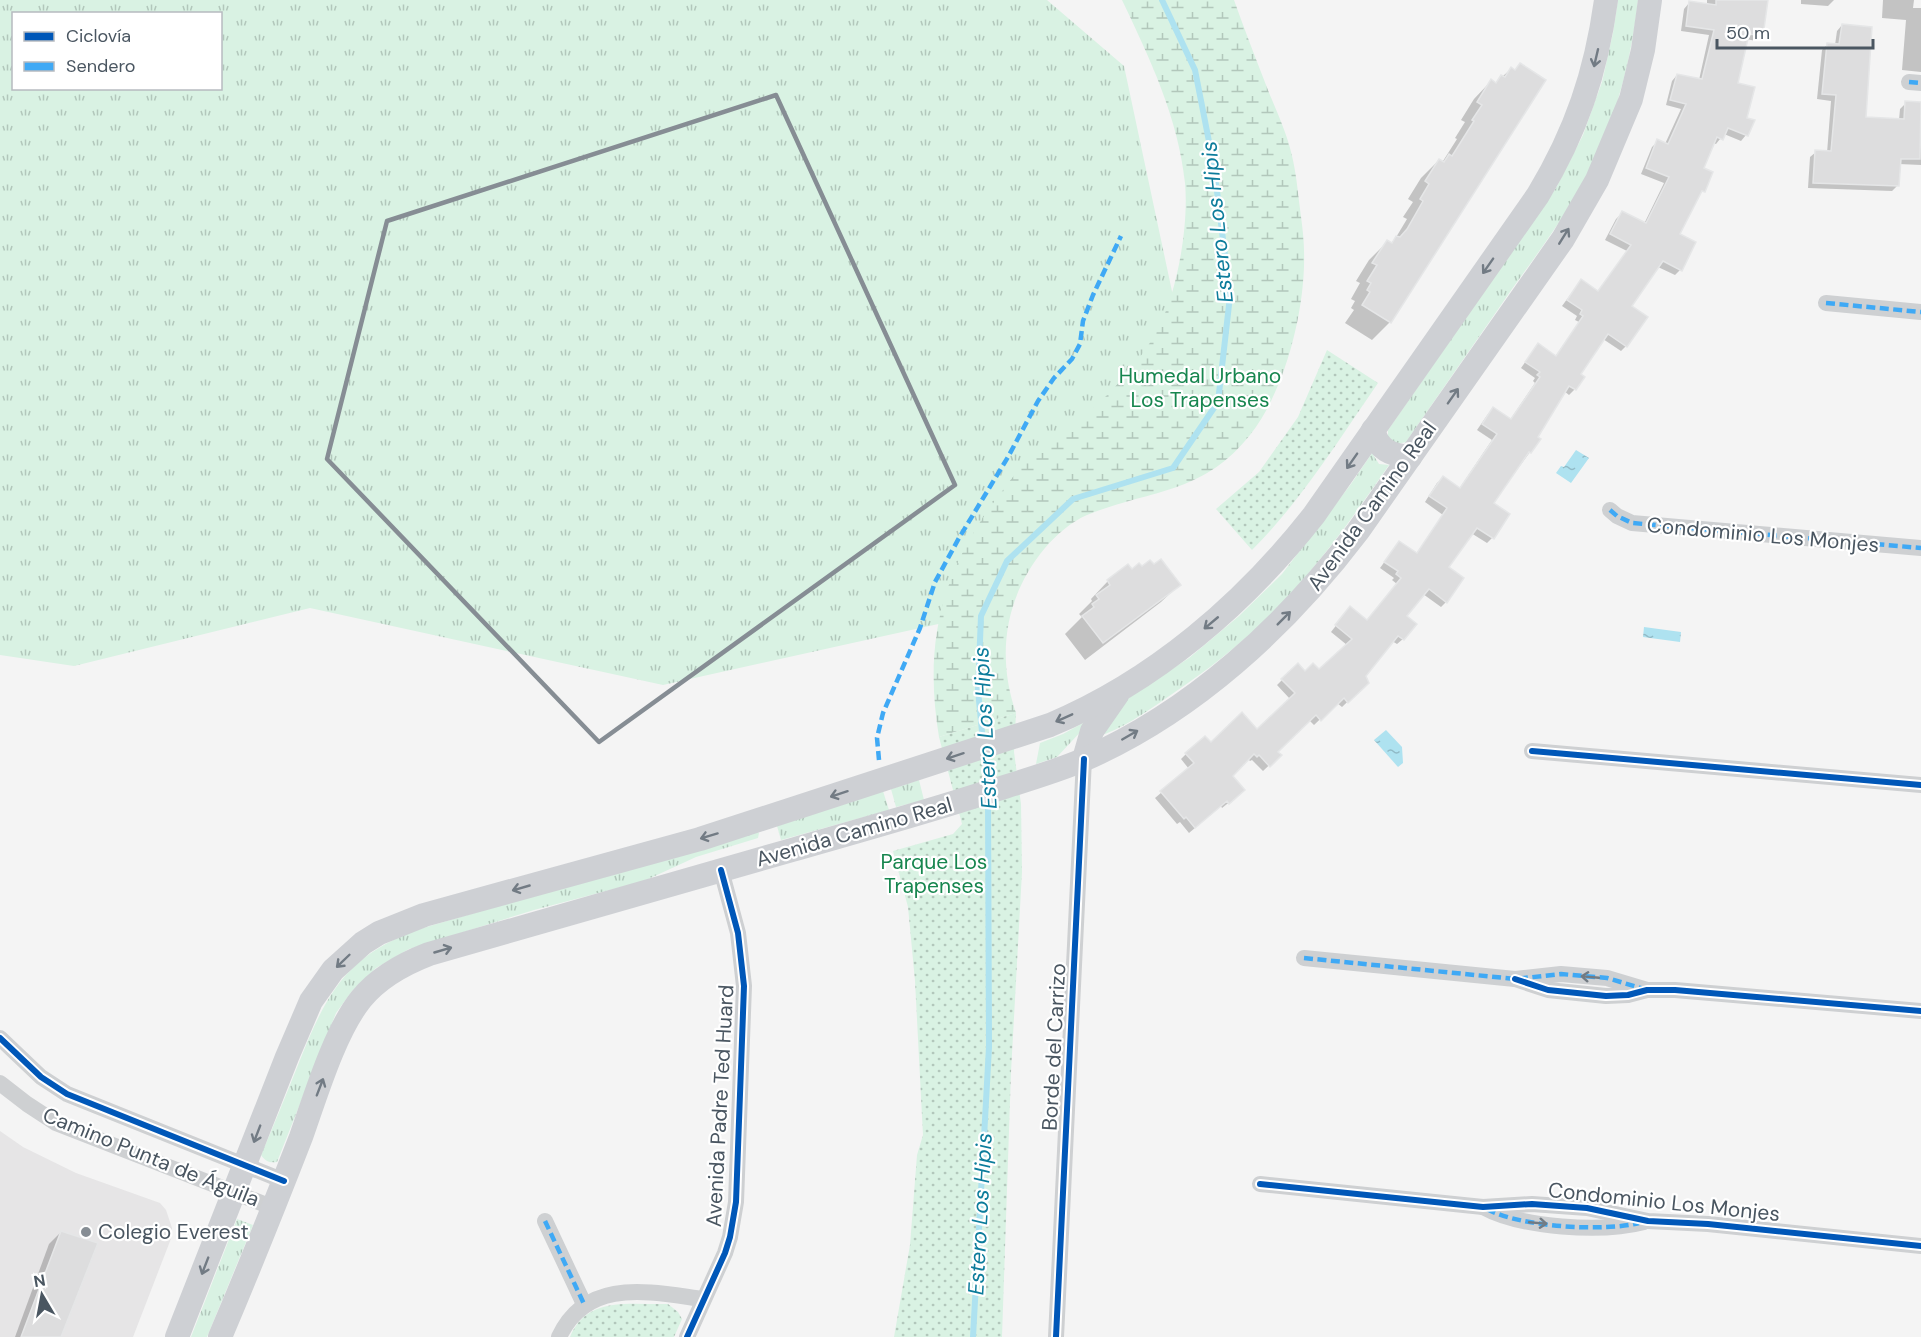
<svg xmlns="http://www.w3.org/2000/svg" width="1921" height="1337" font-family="'DM Sans',sans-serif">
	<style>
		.education { fill: #e6e5e6 }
		.grass { fill: url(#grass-tufts); fill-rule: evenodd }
		.wetland { fill: url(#wetland-marsh) }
		.park { fill: url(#park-dots) }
		.water { fill: url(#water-ripples) }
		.shadow { fill: #0003 }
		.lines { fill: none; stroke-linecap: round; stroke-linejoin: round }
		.stream { stroke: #aee2f0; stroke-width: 6 }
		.building { fill: #ddddde; stroke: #e5e6e7; stroke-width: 1.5 }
		.street { stroke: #ced0d2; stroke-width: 16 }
		.secondary { stroke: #ced0d4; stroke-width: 24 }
		.quiet { stroke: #3fa9f5; stroke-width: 4.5; stroke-dasharray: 9 4.5; stroke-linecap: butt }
		.cycleway-casing { stroke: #fff; stroke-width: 10 }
		.cycleway { stroke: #0057b8; stroke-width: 6 }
		.oneway { stroke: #727b84 }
		.oneway2 { stroke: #727b83 }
		.marked { fill: none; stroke: #868d94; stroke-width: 4.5; stroke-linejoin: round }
		.poi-dot { fill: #868d94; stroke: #fff; stroke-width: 2 }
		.labels { text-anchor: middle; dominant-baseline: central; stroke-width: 4.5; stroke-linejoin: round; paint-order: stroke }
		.park-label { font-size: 21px; fill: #17864f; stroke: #fff }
		.street-label { font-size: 21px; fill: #4a5661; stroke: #fff }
		.poi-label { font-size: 21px; fill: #4a5661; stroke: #fff; text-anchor: start }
		.water-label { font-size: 22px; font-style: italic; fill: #0c7c9b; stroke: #fff }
	</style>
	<defs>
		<pattern id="grass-tufts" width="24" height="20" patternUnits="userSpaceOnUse" patternTransform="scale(1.5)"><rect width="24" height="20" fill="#d9f2e3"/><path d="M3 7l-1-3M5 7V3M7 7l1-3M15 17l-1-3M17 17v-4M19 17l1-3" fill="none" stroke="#b2c7bb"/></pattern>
		<pattern id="wetland-marsh" width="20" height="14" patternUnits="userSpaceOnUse" patternTransform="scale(1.5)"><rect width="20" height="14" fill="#d9f2e3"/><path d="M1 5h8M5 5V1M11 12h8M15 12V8" fill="none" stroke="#b2c7bb"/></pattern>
		<pattern id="park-dots" width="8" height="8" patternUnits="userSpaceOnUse" patternTransform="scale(1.5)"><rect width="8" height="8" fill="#d9f2e3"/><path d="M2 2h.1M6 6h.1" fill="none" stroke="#b2c7bb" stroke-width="1.8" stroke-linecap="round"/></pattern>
		<pattern id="water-ripples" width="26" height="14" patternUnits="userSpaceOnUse" patternTransform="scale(1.5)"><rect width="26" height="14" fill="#aee2f0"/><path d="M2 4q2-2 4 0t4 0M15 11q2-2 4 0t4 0" fill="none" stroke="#90bac6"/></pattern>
	</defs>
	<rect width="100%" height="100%" fill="#f4f4f4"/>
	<polygon class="education" points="0,1131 23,1147 76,1173 160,1203 166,1210 172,1228 172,1236 133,1337 0,1337"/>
	<g class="grass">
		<path d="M0,0H1047L1124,66L1196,404L1088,449L988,613L663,685L310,608L74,666L0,655ZM14,14H220V88H14Z"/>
		<path d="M1618,0H1638C1632,55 1619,107 1596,158C1574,205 1542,247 1512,289C1477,340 1441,391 1406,442L1397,444L1388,439V430L1556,188L1583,135L1602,82L1613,33Z"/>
		<path d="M1372,453L1379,464L1389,465C1351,520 1312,575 1264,621C1236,648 1206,671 1175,692C1153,707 1129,725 1105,734L1103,732L1118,707L1135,693L1189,658L1239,616L1282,574L1351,484Z"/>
		<polygon points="1083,723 1085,727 1057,757 1036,764 1040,743 1063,734"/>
		<polygon points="919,780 924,800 896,807 891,789"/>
		<polygon points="883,791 889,810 781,840 777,826"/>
		<path d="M756,830L759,833L758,838L696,857L644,881L534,910L409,949L376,968L352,991L336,1013L277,1162C270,1163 266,1162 261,1155C274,1125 286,1095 298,1065C326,994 346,954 423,928Z"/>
		<polygon points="237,1219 253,1225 207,1337 191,1337"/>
	</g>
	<path class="wetland" d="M1122,0H1234C1244,28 1255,57 1266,85C1274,106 1284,126 1290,148C1295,166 1297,183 1299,201C1301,218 1304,235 1304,251C1306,307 1286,390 1250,435C1202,495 1151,489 1087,515C1071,522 1057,534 1045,548C1005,596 996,655 1016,713L939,737C924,647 940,575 994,502C1004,489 1014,474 1025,463C1045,444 1069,431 1089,412C1114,390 1139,362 1156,333C1177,295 1189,226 1185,183C1178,117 1150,59 1122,0Z"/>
	<g class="park">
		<path d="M1327,350L1378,383C1338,441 1301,501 1252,550L1216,509L1259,472L1298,417Z"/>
		<polygon points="1016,713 1014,752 1021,804 1022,872 1011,1072 1002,1337 894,1337 910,1245 917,1155 923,1135 915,981 908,907 893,851 953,834 962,824 939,737"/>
		<path d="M668,1304L678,1312L682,1319L674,1337H570C587,1295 631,1305 668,1304Z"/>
	</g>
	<g class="water">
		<polygon points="1576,450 1589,458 1571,483 1556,473 1561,466 1564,467"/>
		<polygon points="1644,627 1681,632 1680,642 1643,637"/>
		<polygon points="1386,730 1402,747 1403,763 1398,767 1374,740"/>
	</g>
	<g class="shadow">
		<polygon points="1707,0 1749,0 1762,35 1756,41 1746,39 1736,84 1746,120 1753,121 1746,135 1741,141 1724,134 1716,144 1713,143 1702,169 1703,191 1697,197 1678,235 1680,270 1675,275 1658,267 1630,307 1626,346 1621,351 1603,339 1579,375 1583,377 1575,389 1569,395 1564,391 1536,437 1530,452 1492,504 1492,538 1487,543 1471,533 1447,568 1446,602 1441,607 1423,594 1405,616 1403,639 1397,644 1392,641 1364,675 1367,683 1342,707 1337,703 1314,725 1309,720 1276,752 1280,755 1263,771 1252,760 1250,761 1248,759 1231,776 1237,796 1222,808 1221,806 1189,833 1180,822 1177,824 1155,798 1189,769 1181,759 1186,754 1210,744 1257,731 1290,699 1277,685 1282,680 1305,673 1319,671 1347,645 1331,632 1345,614 1366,621 1397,584 1392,580 1394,578 1380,568 1394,549 1416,554 1443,515 1425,502 1437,483 1443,478 1459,489 1492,440 1477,430 1488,414 1494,409 1510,420 1535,383 1533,381 1535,378 1521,368 1533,351 1538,345 1555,357 1579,322 1575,320 1577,316 1562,306 1576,287 1581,281 1597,292 1627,251 1605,240 1616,219 1622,213 1644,224 1664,183 1641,174 1652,147 1658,141 1665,144 1681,109 1666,105 1672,81 1677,75 1699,80 1709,35 1681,31 1684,9 1689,3 1707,5"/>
		<polygon points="1801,0 1834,0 1828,6 1801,4"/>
		<polygon points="1883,0 1914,0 1913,8 1921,8 1921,72 1902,70 1906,20 1882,18"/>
		<polygon points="1842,25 1864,118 1899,120 1900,109 1906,103 1921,104 1921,165 1899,164 1897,186 1892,191 1808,188 1810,157 1816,152 1827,153 1831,101 1817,99 1822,50 1828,44 1835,45 1837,31"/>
		<polygon points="1511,69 1390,322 1372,340 1345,323 1354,310 1351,308 1355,301 1351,299 1360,283 1356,281 1369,260 1387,242 1390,244 1395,239 1407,219 1403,217 1413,202 1408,199 1421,178 1439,160 1442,162 1443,161 1457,139 1455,138 1465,122 1461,120 1474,99 1491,81 1495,83"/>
		<polygon points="1154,566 1179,585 1161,602 1085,660 1065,634 1082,617 1079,614 1092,601 1091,599 1108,581 1131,571"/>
		<polygon points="61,1232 59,1337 15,1337 49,1244"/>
	</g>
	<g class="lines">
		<g class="stream">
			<polyline points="983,742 978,690 981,616 1007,561 1073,499 1173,468 1218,402 1230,296 1214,167 1195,70 1162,0"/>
			<polyline points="984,752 987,787"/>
			<polyline points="973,1337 989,1047 988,797"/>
		</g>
	</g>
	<g class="building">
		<polygon points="1716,0 1768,0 1763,36 1749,34 1738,83 1755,87 1747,118 1755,120 1748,136 1728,128 1723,140 1717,137 1704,168 1713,172 1705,192 1702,191 1680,234 1696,242 1682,271 1663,261 1632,306 1648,317 1627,347 1608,334 1581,374 1585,377 1576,390 1569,386 1538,437 1541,439 1531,453 1529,452 1494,503 1510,514 1494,539 1477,528 1449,567 1464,578 1447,603 1429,589 1407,616 1417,624 1404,640 1398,636 1366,676 1369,683 1348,703 1344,698 1321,721 1316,715 1278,752 1282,755 1270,767 1259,755 1257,757 1254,754 1233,776 1245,790 1229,804 1227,801 1195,828 1186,817 1184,819 1160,791 1194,763 1185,753 1205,736 1211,742 1242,712 1257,729 1295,693 1281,679 1298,663 1305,671 1313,663 1319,669 1352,639 1335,625 1350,606 1367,620 1401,578 1396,574 1398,571 1384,562 1399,541 1417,553 1447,508 1429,496 1443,476 1460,488 1497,434 1482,424 1493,407 1511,419 1540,377 1537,375 1540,372 1525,362 1538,343 1556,356 1583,316 1580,314 1582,310 1567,300 1581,279 1598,291 1631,245 1610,234 1622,211 1646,223 1669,177 1646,168 1657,139 1668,144 1686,104 1670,100 1677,74 1702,79 1714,30 1686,26 1689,1 1716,5"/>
		<polygon points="1842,24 1872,27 1866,117 1904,119 1905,101 1921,102 1920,159 1901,159 1899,186 1813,183 1815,150 1831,151 1836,95 1822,94 1827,43 1839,44"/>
		<polygon points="1520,63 1546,80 1391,323 1362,305 1370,292 1367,290 1371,283 1367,281 1377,265 1372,263 1387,240 1392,243 1396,236 1400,237 1407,229 1423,201 1420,199 1429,184 1425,181 1439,159 1444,162 1449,154 1452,156 1474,121 1472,120 1482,105 1477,102 1491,79 1496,83 1501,75 1505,77 1511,67 1515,70"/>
		<polygon points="1161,559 1181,585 1103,643 1082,616 1094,607 1092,604 1099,599 1096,595 1110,585 1107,580 1128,564 1132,569 1139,563 1142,566 1150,560 1154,564"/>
		<polygon points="61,1231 98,1243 61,1337 21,1337"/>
	</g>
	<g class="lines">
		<g class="street">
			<polyline points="1909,82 1921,83"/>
			<polyline points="1826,303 1921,312"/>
			<polyline points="1610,510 1617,516 1632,523 1921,548"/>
			<polyline points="1532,751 1921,785"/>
			<polyline points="1304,958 1515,979 1561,974 1607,978 1647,990"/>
			<polyline points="1515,979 1548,990 1606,996 1628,995 1647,990 1675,990 1921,1011"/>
			<polyline points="0,1038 41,1077 67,1094 284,1181"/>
			<polyline points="0,1083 27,1104 56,1123 274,1208"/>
			<polyline points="1260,1184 1483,1207 1532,1204 1587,1208 1648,1221 1708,1224 1921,1246"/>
			<path d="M1483,1207C1521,1228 1602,1233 1644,1222"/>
			<polyline points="545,1221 584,1304"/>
			<path d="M559,1337C587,1277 649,1292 703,1299"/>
			<polyline points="687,1337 725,1253 730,1237 736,1202 744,986 738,933 721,870"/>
			<polyline points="1056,1337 1084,759"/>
		</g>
		<g class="secondary">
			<path d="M1373,430C1378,450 1391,455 1410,457"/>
			<polyline points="1084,759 1092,731 1117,695"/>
			<path d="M177,1337L287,1057L311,1001L333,970L363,943L379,933L424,915L700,839L1050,725C1155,681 1244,604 1314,515L1538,195C1576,132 1596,73 1606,0"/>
			<path d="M220,1337C248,1271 275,1204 301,1137C316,1095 334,1033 361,999C379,977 403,964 429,954C550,920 671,884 792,850C858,831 923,813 988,792C1020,782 1052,773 1083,760C1193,712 1286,626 1358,531L1563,239L1597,180L1631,99L1643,50L1650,0"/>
		</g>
		<g class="quiet">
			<polyline points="1909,82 1921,83"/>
			<polyline points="1826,303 1921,312"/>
			<polyline points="1610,510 1617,516 1632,523 1921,548"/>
			<polyline points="879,760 877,738 883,713 920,628 935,582 959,538 1008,457 1038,401 1054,378 1072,359 1080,344 1083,321 1093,295 1121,236"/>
			<polyline points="1304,958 1515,979 1561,974 1607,978 1644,989"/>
			<path d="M1487,1209C1519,1227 1604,1232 1639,1223"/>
			<polyline points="545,1221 584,1304"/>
		</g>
		<defs>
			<g id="cycleway">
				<polyline points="1532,751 1921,785"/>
				<polyline points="1515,979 1548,990 1606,996 1628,995 1647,990 1675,990 1921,1011"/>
				<polyline points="0,1038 41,1077 67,1094 284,1181"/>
				<polyline points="1260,1184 1483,1207 1532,1204 1587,1208 1648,1221 1708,1224 1921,1246"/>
				<polyline points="687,1337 725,1253 730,1237 736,1202 744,986 738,933 721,870"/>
				<polyline points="1056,1337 1084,759"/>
			</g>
		</defs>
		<use href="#cycleway" class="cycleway-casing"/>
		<use href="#cycleway" class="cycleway"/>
	</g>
	<defs><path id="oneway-shaft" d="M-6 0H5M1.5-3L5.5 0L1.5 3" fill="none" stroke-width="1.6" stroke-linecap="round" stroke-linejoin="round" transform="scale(1.5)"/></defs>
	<g class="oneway">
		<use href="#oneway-shaft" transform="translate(1596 58) rotate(103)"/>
		<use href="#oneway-shaft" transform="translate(1564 236) rotate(-58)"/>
		<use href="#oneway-shaft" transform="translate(1488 266) rotate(125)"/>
		<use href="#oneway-shaft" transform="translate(1453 396) rotate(-55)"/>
		<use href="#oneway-shaft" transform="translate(1352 461) rotate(125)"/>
		<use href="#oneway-shaft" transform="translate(1284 618) rotate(-45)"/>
		<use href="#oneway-shaft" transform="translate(1211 623) rotate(140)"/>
		<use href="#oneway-shaft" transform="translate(1064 718) rotate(156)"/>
		<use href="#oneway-shaft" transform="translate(1130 735) rotate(-30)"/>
		<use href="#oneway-shaft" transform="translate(955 756) rotate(162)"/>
		<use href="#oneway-shaft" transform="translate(839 794) rotate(162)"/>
		<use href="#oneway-shaft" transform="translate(709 836) rotate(163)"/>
		<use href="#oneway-shaft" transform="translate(521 888) rotate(164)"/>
		<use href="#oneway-shaft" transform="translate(443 950) rotate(-16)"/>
		<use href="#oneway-shaft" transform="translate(343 961) rotate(136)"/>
		<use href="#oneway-shaft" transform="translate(320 1087) rotate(-69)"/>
		<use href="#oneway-shaft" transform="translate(257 1134) rotate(111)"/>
		<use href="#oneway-shaft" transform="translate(205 1266) rotate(111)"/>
	</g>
	<g class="oneway2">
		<use href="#oneway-shaft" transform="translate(1590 977) rotate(-175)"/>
		<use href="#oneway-shaft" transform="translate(1538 1223) rotate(5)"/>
	</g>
	<path class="marked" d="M776,95L955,485L599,742L327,459L387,221Z"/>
	<circle class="poi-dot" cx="86" cy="1232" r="6"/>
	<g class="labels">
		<g class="park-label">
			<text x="1200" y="376">Humedal Urbano<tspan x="1200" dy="24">Los Trapenses</tspan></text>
			<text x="934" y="862">Parque Los<tspan x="934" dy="24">Trapenses</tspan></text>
		</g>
		<g class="street-label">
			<text transform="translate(1372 506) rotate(-54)">Avenida Camino Real</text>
			<text transform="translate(1763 535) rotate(5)">Condominio Los Monjes</text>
			<text transform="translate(854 832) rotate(-16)">Avenida Camino Real</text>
			<text transform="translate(1054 1047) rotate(-87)">Borde del Carrizo</text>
			<text transform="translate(720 1106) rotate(-87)">Avenida Padre Ted Huard</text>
			<text transform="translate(151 1157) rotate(22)">Camino Punta de Águila</text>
			<text transform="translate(1664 1202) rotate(6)">Condominio Los Monjes</text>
		</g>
		<g class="poi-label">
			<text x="98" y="1232">Colegio Everest</text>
		</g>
		<g class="water-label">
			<text transform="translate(1217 222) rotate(-96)">Estero Los Hipis</text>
			<text transform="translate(985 728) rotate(-93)">Estero Los Hipis</text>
			<text transform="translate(980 1214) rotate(-87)">Estero Los Hipis</text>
		</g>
	</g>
	<rect x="12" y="12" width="210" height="78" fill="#ffffff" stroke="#b7bbc0" stroke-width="1.5"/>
	<rect x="24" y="32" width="30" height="9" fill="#0057b8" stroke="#b7bbc0" stroke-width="1.5"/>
	<text x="66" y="42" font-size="18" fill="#4a5661">Ciclovía</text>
	<rect x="24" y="62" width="30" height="9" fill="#3fa9f5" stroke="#b7bbc0" stroke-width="1.5"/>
	<text x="66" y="72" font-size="18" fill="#4a5661">Sendero</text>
	<g transform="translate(42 1295) rotate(350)" stroke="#ffffff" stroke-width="4.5" paint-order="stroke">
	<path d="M0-4.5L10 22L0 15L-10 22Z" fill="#4a5661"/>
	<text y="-9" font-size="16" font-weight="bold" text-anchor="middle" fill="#4a5661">N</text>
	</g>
	<path d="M1717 39v9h156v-9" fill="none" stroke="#4a5661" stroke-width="3"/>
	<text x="1726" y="39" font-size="18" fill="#4a5661" stroke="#ffffff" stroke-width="4.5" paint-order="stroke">50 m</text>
</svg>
